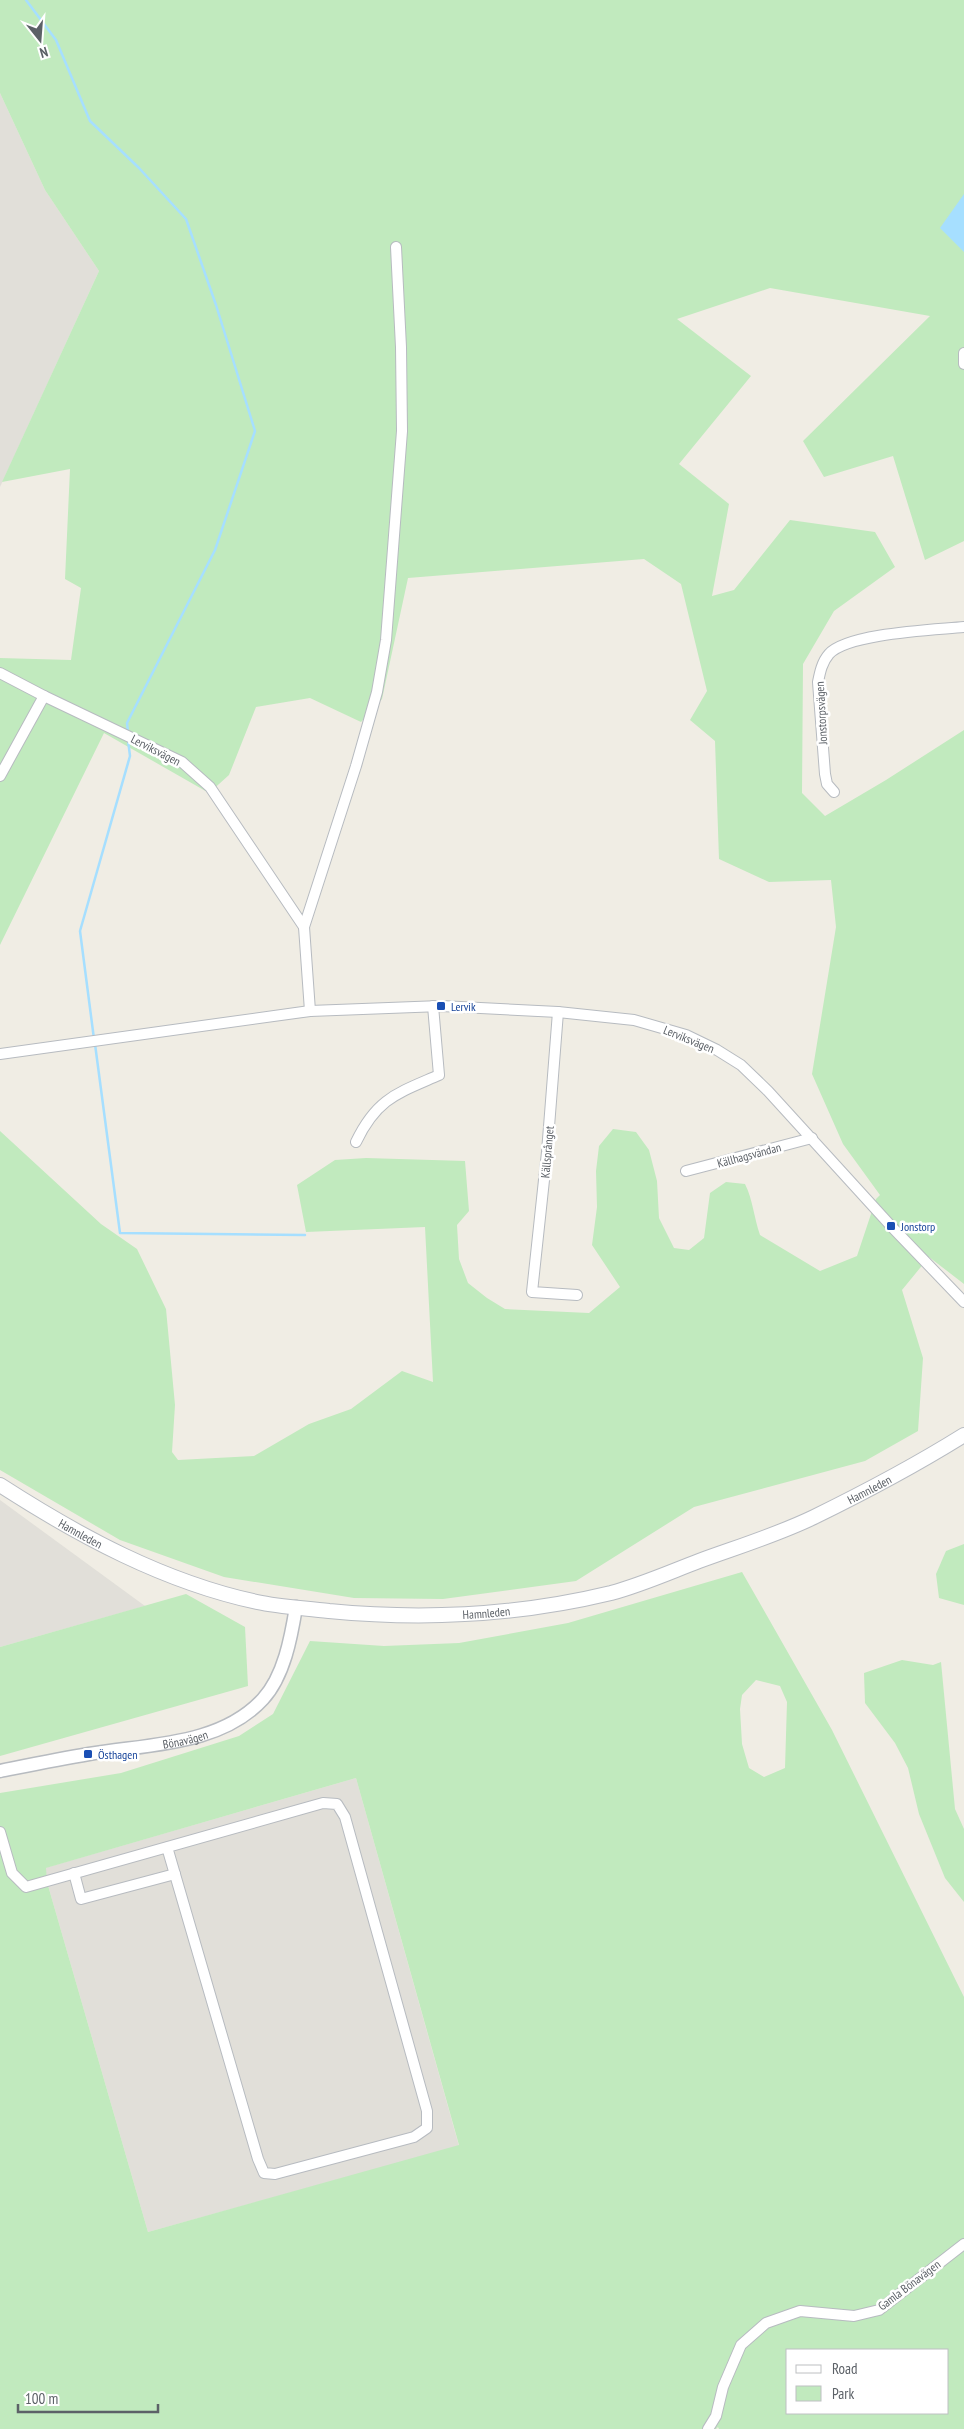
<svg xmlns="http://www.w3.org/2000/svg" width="964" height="2429" font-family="'PT Sans Narrow',sans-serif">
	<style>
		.industrial { fill: #e1dfd9 }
		.green { fill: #c1eabe; fill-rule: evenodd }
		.water { fill: #a6dfff }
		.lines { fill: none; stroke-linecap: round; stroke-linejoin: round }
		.stream { stroke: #a6dfff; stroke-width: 2.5 }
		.minor-casing { stroke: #b7bbc0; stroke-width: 12 }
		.tertiary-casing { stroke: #b7bbc0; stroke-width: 15 }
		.secondary-casing { stroke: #b8bcc2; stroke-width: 16 }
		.minor { stroke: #fff; stroke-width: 10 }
		.tertiary { stroke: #fff; stroke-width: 12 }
		.secondary { stroke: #fff; stroke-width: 14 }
		.transit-dot { fill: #1a4fb4; stroke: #fff; stroke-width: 2 }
		.labels { text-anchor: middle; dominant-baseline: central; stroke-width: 5; stroke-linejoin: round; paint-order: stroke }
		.street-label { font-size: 12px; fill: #5c6167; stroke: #fff }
		.transit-label { font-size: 12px; fill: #164399; stroke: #fff; text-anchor: start }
	</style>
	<rect width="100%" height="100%" fill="#f0ede4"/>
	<g class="industrial">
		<polygon points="0,93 45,190 99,271 0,487"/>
		<polygon points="0,1500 145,1606 0,1647"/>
		<polygon points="356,1778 459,2146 148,2232 47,1882 45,1868"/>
	</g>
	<g class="green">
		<path d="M0,0H964V541L925,560L893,456L824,477L803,441L930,316L770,288L677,319L751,376L679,464L729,504L712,596L734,590L790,520L875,532L895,567L834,611L803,664L802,793L825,816L886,780L964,730V1284L929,1257L902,1290L923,1358L918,1431L865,1461L694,1507L576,1581L443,1599L354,1598L224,1577L120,1540L0,1470V1131L101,1224L137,1249L166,1309L175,1405L172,1452L178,1460L254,1456L309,1424L351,1409L402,1371L433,1382L425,1227L306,1232L297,1185L335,1160L366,1158L465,1161L469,1211L457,1225L459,1259L468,1283L487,1298L505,1309L589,1313L620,1287L592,1245L597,1207L596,1171L599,1146L613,1129L636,1132L649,1150L657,1181L659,1218L674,1248L689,1250L704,1238L710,1193L726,1182L745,1184C753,1200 754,1218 760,1235L820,1271L857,1256L876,1199L880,1195L843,1144L812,1074L836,927L831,880L769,882L719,859L715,741L690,720L707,691L681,584L644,559L408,578L382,699L361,722L310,698L256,707L229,775L209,793L104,733L0,945V658L71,660L81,588L65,579L70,469L2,482L99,271L45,190L0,93Z"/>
		<polygon points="964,1544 964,1605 939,1598 936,1574 946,1551"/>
		<path d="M742,1572L832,1730L964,1997V2429H719L718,2427L716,2429H0V1793L121,1773L239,1736L273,1714L310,1641L384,1646L459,1643L568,1623ZM756,1680L780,1686L787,1702L785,1768L764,1777L749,1768L742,1744L740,1709L742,1695ZM356,1778L459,2145L148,2232L47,1882L46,1868ZM788,2350H948V2413H788Z"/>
		<polygon points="186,1594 245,1627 248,1686 0,1756 0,1647"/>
		<polygon points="902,1660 933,1665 941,1662 955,1809 964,1829 964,1902 945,1878 919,1814 908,1768 895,1743 865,1703 864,1673"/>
	</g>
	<polygon class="water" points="964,194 964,252 940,228"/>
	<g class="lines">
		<g class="stream">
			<polyline points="26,0 56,40 90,121 139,168 186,219 216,305 255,431 215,550 127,723 128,732"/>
			<polyline points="94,1039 80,931 130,756 128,740"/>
			<polyline points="95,1044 120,1233 305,1235"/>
		</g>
		<defs>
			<g id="minor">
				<polyline points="964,353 964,364"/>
				<polyline points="0,673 44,696 182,762 210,787 304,927"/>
				<polyline points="0,776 44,696"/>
				<path d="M834,792L827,784L825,774L818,682C820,672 822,662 829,654C848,633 935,630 964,627"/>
				<polyline points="310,1011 304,927 356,766 377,692 386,640 402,431 401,347 396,247"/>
				<polyline points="558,1012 547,1152 532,1292 577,1295"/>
				<polyline points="0,1054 310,1011 441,1006 558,1012 634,1020 686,1035 717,1050 741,1065 768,1091 891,1226 964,1302"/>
				<path d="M356,1142C377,1098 398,1093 439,1075L433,1006"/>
				<polyline points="686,1171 812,1138"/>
				<polyline points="0,1832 12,1873 26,1887 323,1803 337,1804 345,1817 427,2111 427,2128 414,2137 275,2174 264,2173 258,2159 167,1847"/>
				<polyline points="74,1873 81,1899 175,1874"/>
				<polyline points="708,2429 716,2416 723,2387 741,2345 766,2323 800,2311 854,2316 879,2310 964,2244"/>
			</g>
			<g id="tertiary">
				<path id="s1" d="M0,1771C30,1765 59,1759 89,1754C147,1744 220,1746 263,1699C284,1676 291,1638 296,1607"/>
			</g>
			<g id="secondary">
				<path id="s2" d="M0,1485C79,1536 164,1582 257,1602C280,1607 305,1608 329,1611C422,1620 520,1615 611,1593C641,1585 670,1572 699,1561C737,1547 777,1535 814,1517C865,1492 916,1465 964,1435"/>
			</g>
		</defs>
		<use href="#minor" class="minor-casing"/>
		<use href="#tertiary" class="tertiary-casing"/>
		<use href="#secondary" class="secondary-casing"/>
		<use href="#minor" class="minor"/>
		<use href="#tertiary" class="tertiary"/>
		<use href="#secondary" class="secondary"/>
	</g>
	<g class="transit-dot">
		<rect x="436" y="1001" width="10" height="10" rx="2.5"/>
		<rect x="886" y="1221" width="10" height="10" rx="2.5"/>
		<rect x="83" y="1749" width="10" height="10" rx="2.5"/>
	</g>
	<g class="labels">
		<g class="street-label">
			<text transform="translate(821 713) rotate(-93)">Jonstorpsvägen</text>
			<text transform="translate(156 750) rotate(27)">Lerviksvägen</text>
			<text transform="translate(689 1039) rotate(22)">Lerviksvägen</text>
			<text transform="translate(547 1152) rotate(-85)">Källsprånget</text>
			<text transform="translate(749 1155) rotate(-15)">Källhagsvändan</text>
			<text stroke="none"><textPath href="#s2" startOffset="919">Hamnleden</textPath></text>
			<text stroke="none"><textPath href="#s2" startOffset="94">Hamnleden</textPath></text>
			<text stroke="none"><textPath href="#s2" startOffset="514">Hamnleden</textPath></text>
			<text stroke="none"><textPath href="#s1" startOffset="188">Bönavägen</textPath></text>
			<text transform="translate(909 2285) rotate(-37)">Gamla Bönavägen</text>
		</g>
		<g class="transit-label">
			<text x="451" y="1006">Lervik</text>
			<text x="901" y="1226">Jonstorp</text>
			<text x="98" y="1754">Östhagen</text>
		</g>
	</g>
	<rect x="786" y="2349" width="162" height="65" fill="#ffffff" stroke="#bec0c2"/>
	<rect x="796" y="2365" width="25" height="8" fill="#ffffff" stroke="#bec0c2"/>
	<text x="832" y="2374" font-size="15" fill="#5c6167">Road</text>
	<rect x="796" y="2386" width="25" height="15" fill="#c1eabe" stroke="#bec0c2"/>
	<text x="832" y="2399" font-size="15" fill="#5c6167">Park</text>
	<g transform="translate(40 40) rotate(163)" stroke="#ffffff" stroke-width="4" paint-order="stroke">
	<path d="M0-4L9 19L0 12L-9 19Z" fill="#5c6167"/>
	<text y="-8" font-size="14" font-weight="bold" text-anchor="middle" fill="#5c6167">N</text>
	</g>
	<path d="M18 2404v8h140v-8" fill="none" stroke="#5c6167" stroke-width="2.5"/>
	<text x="25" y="2404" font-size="15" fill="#5c6167" stroke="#ffffff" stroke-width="4" paint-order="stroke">100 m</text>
</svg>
